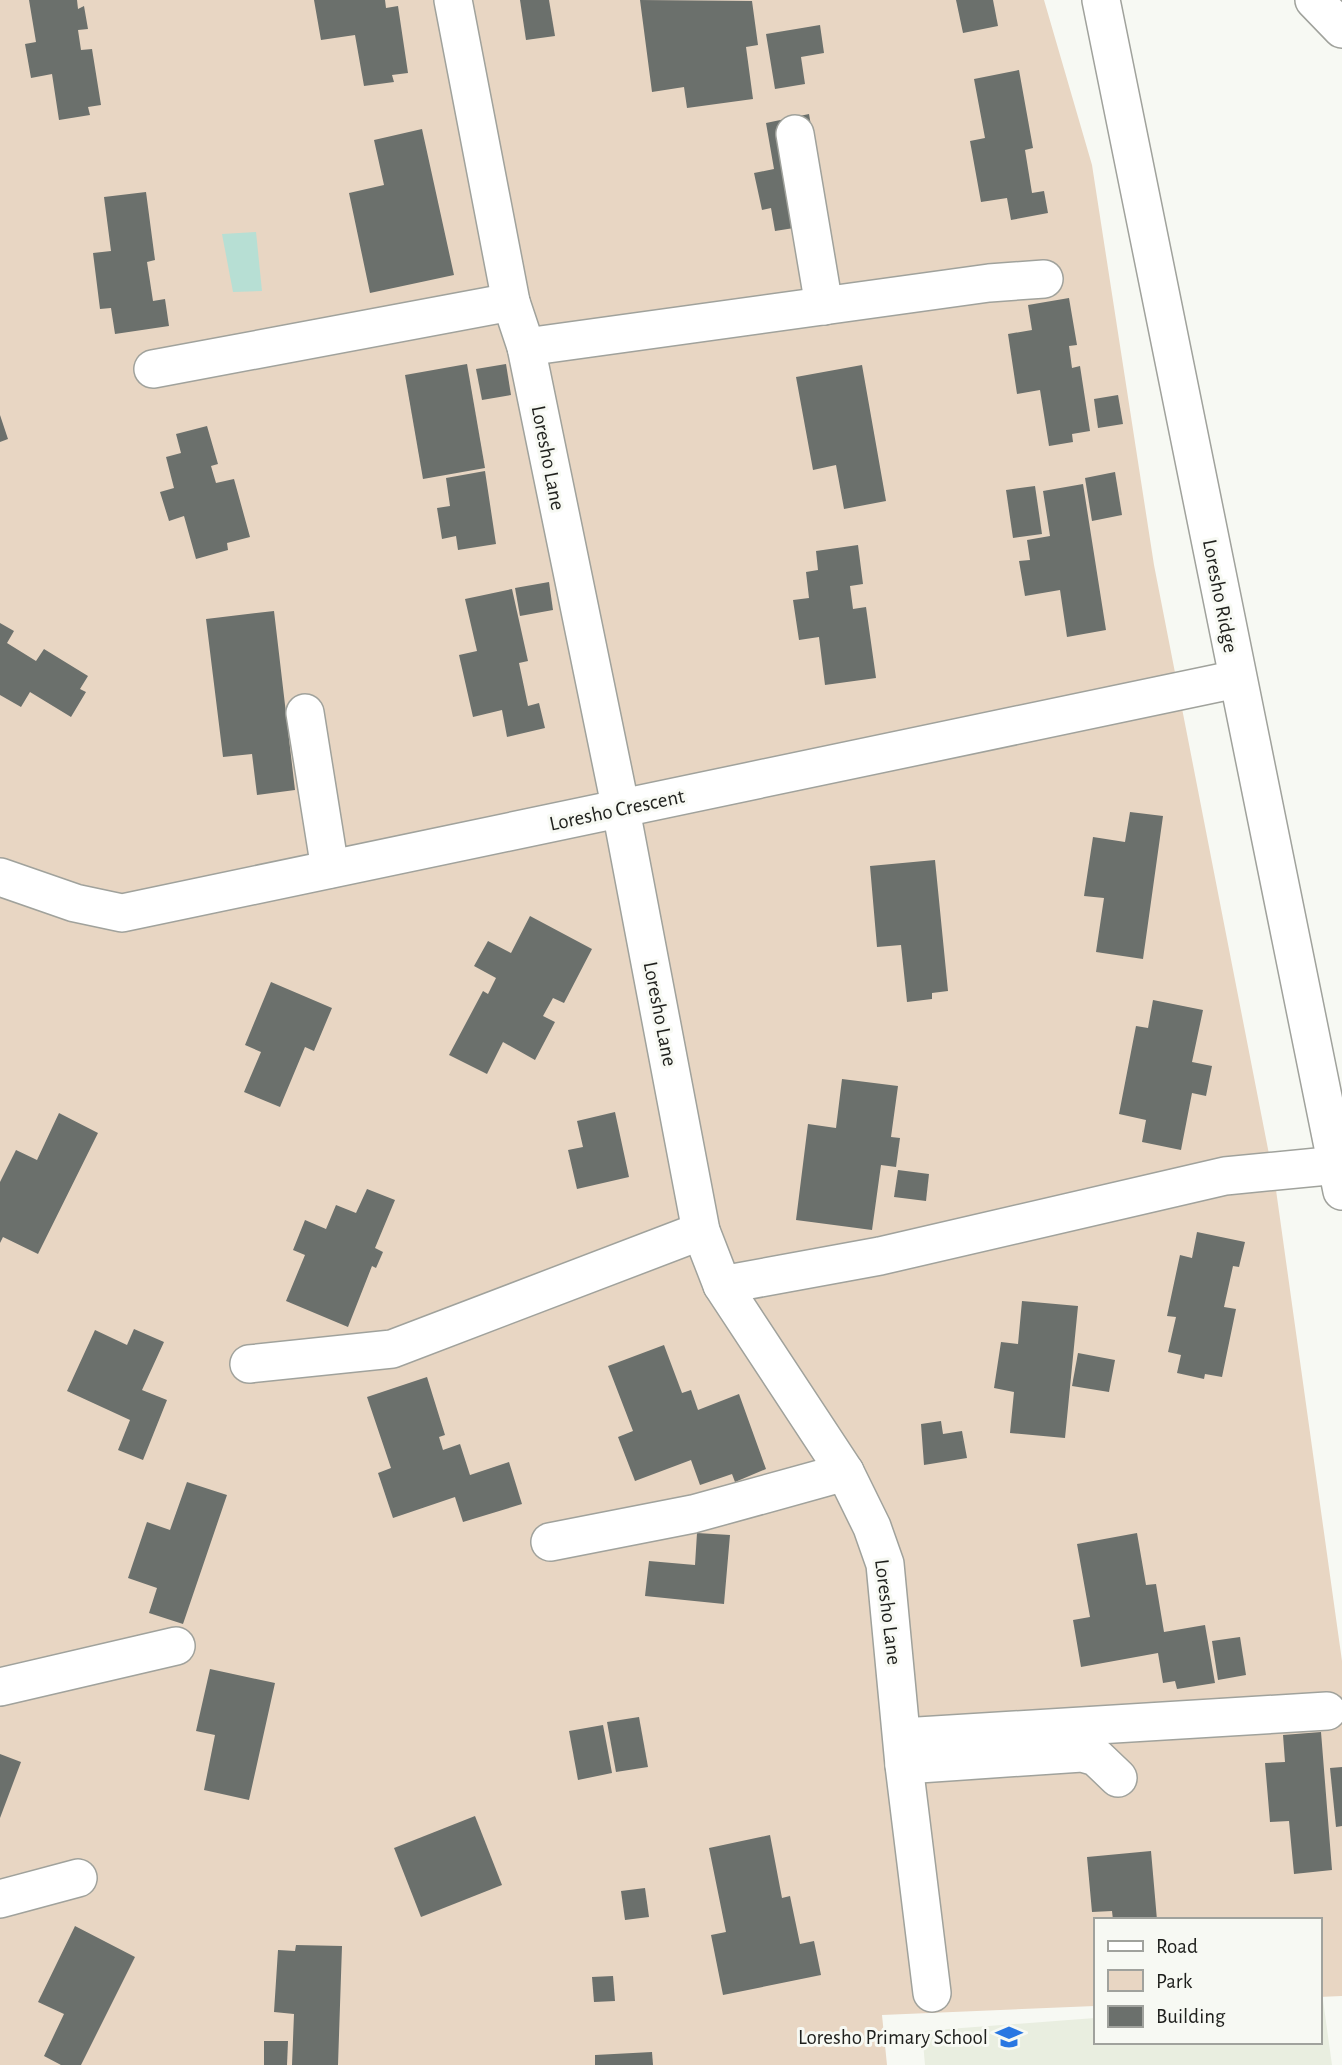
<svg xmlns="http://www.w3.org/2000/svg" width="1342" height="2065" font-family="'Alegreya Sans',sans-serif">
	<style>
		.built { fill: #e9eee0 }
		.green { fill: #e8d6c3 }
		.water { fill: #b7dfd4 }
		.building { fill: #6b706c }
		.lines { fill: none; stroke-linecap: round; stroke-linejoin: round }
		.minor-casing { stroke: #a0a29c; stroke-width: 40 }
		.minor { stroke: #fff; stroke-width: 37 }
		.labels { text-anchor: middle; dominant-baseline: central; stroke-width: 6; stroke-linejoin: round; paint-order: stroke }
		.street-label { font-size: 21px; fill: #1e1f1c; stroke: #f7f9f3 }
		.poi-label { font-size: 21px; fill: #1e1f1c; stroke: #f7f9f3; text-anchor: end }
	</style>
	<rect width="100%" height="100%" fill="#f7f9f3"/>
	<polygon class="built" points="1323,2000 1332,2065 925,2065 922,2031 1095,2018 1095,2042 1319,2042 1319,2001"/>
	<polygon class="green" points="0,0 1044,0 1092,165 1154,565 1276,1190 1342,1661 1342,1996 1319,1997 1319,1920 1095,1920 1095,2006 882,2015 887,2065 0,2065"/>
	<polygon class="water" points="256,232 262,291 233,292 222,234"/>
	<g class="building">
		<polygon points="29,0 77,0 78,9 84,6 88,29 78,30 81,50 92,49 101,105 88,107 90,115 59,120 52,74 31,78 25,44 36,42"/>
		<polygon points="314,0 385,0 386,8 398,6 408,73 392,75 394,82 364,86 355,35 321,40"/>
		<polygon points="520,0 549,0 555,36 526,40"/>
		<polygon points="640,0 752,1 758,45 746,47 753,99 687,108 684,87 652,92"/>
		<polygon points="956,0 993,0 998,26 963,33"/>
		<polygon points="820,25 824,53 801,57 805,84 775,89 766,34"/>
		<polygon points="1019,70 1033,148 1025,150 1032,193 1044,191 1048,213 1011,220 1007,198 981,202 970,141 985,138 974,79"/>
		<polygon points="809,114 820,177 815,204 825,201 833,244 798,250 794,228 775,231 771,208 762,210 754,173 774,169 766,123"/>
		<polygon points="422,129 454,275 370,293 349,193 384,185 374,140"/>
		<polygon points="146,192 155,260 147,262 153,301 165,299 169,326 115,334 111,308 100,309 93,253 111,251 104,197"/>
		<polygon points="1069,298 1077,345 1069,346 1072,368 1080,366 1090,431 1072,434 1073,442 1049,446 1040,390 1017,394 1008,334 1032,330 1028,305"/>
		<polygon points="467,364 485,468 423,479 405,375"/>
		<polygon points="506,364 511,395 482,400 476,369"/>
		<polygon points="862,365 886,501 844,509 836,465 813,470 796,377"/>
		<polygon points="1118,395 1123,424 1098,428 1094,399"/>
		<polygon points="0,415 8,439 0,442"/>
		<polygon points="207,426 218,464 211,466 216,483 234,479 250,537 227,543 228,550 196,559 184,516 169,521 160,492 174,488 166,457 181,453 176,434"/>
		<polygon points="485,471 496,544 458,550 456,536 442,539 437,508 450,506 446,478"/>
		<polygon points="1115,472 1122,515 1092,521 1085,478"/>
		<polygon points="1083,484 1106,630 1067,637 1060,590 1025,596 1019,561 1030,560 1027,540 1050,536 1043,491"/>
		<polygon points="1035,486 1042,534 1013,538 1006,490"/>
		<polygon points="858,545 863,584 850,586 853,609 866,607 876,678 825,685 819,637 799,640 793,600 809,598 806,572 818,570 816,551"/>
		<polygon points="549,582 553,610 520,616 515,588"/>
		<polygon points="512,589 528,661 519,663 528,706 539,703 545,728 507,737 502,710 473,717 459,655 477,651 465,599"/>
		<polygon points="274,611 295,790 257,795 252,754 223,757 206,619"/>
		<polygon points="0,623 14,631 7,643 36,661 44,649 88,676 80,689 86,692 71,717 30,692 21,707 0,695"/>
		<polygon points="1130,812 1163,816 1143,959 1096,952 1104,898 1084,896 1093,837 1125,842"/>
		<polygon points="935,860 948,991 932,993 932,999 907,1002 901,945 877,947 870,866"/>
		<polygon points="530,916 592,949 564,1003 553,998 543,1016 555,1022 535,1060 503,1042 487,1074 449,1055 483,991 488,994 496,978 474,966 488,941 511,953"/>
		<polygon points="271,982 332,1008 314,1051 305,1047 280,1107 244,1092 261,1052 245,1045"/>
		<polygon points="1153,1000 1203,1010 1192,1062 1212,1066 1206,1096 1192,1093 1181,1150 1142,1142 1146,1120 1119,1114 1136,1026 1148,1028"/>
		<polygon points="842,1079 898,1086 891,1137 900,1138 896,1167 881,1165 872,1230 796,1220 808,1124 836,1128"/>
		<polygon points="615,1112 629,1177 577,1189 568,1150 583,1147 577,1121"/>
		<polygon points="59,1113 98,1133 38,1254 3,1237 0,1243 0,1182 16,1150 37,1160"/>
		<polygon points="898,1170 929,1174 926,1201 894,1197"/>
		<polygon points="367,1189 395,1200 375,1248 383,1252 376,1268 372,1266 348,1327 286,1301 305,1255 293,1250 305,1220 326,1229 336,1205 356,1213"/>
		<polygon points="1197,1232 1245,1242 1239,1267 1233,1266 1224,1307 1236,1309 1222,1377 1205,1374 1204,1379 1177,1373 1181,1355 1168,1352 1176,1317 1167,1316 1180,1255 1192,1258"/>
		<polygon points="1022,1301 1078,1306 1065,1438 1010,1433 1014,1392 994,1388 1001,1342 1018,1344"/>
		<polygon points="134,1329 164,1342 142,1390 167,1400 143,1460 118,1450 130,1420 67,1391 95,1330 127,1345"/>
		<polygon points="664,1345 682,1393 691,1390 698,1410 739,1394 766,1469 735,1482 732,1474 700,1485 691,1460 635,1481 618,1437 633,1431 608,1366"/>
		<polygon points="1078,1353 1115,1360 1109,1392 1072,1386"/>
		<polygon points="427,1377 445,1435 439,1437 443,1450 460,1444 470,1475 509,1462 522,1504 463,1522 455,1497 393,1518 378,1473 391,1468 367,1397"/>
		<polygon points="941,1421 943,1434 962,1431 967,1458 924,1465 921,1424"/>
		<polygon points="187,1482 227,1495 183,1624 149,1613 157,1588 128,1578 147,1522 170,1530"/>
		<polygon points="697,1533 730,1535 724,1604 645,1596 649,1561 695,1565"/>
		<polygon points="1137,1533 1146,1585 1156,1584 1164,1632 1205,1625 1215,1683 1177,1689 1175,1681 1163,1683 1158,1653 1081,1667 1073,1620 1090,1617 1077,1544"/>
		<polygon points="1240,1637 1246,1675 1218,1680 1212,1641"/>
		<polygon points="210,1669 275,1683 249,1800 204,1790 215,1735 196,1731"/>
		<polygon points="639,1717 648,1767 616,1772 607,1722"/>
		<polygon points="603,1725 612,1773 578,1780 569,1731"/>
		<polygon points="1321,1732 1332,1870 1294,1874 1289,1821 1270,1822 1265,1763 1285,1762 1283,1735"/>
		<polygon points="0,1754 21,1762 0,1818"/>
		<polygon points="1342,1767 1342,1826 1336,1827 1330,1768"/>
		<polygon points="475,1816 502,1885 421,1917 394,1848"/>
		<polygon points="770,1835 782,1898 790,1896 800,1944 814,1941 821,1975 723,1995 711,1935 726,1932 709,1848"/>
		<polygon points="1151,1851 1157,1920 1113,1920 1112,1911 1092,1912 1087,1857"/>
		<polygon points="645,1888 649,1917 625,1920 621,1891"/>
		<polygon points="75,1926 135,1957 81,2065 61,2065 44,2056 64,2014 38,2002"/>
		<polygon points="296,1945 342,1946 338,2065 292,2065 294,2014 274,2012 278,1950 295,1951"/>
		<polygon points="613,1976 615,2001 594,2002 592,1977"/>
		<polygon points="264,2041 288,2041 287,2065 264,2065"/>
		<polygon points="652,2052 653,2065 595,2065 595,2055"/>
	</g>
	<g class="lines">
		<defs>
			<g id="minor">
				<polyline points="453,0 511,302 526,347 621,810 701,1231 722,1285 845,1472 872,1527 885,1564 904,1765 932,1993"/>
				<polyline points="1101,0 1342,1191"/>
				<polyline points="1314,0 1342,29"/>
				<polyline points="795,134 824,306"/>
				<polyline points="526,347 989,283 1044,279"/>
				<polyline points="153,369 511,302"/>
				<polyline points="305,713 330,869"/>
				<polyline points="0,877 75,903 122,913 1237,679"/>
				<polyline points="722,1285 880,1256 1225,1176 1338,1165"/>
				<polyline points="249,1364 392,1349 701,1231"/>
				<polyline points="550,1542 693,1514 845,1472"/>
				<polyline points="0,1687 176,1646"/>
				<polyline points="902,1737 1327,1711"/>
				<polyline points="904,1765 1082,1753 1096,1757 1118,1778"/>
				<polyline points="0,1899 78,1878"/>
			</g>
		</defs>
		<use href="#minor" class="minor-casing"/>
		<use href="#minor" class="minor"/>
	</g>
	<defs>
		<symbol id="school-bare" viewBox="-9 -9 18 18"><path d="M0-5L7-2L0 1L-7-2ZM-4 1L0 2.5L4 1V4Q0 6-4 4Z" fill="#2977e2" stroke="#f7f9f3" stroke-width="2.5" paint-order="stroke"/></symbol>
	</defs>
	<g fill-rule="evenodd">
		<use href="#school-bare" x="990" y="2018" width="38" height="38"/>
	</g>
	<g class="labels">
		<g class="street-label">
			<text transform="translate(548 458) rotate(79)">Loresho Lane</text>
			<text transform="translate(1220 596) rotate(79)">Loresho Ridge</text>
			<text transform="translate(617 810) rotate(-12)">Loresho Crescent</text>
			<text transform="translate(660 1014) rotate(79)">Loresho Lane</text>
			<text transform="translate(888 1612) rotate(83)">Loresho Lane</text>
		</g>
		<g class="poi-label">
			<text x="988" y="2037">Loresho Primary School</text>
		</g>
	</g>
	<rect x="1094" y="1918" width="228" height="126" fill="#f7f9f3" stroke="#a0a29d" stroke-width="2"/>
	<rect x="1108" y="1941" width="35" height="10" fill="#ffffff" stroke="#a0a29d" stroke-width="2"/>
	<text x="1156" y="1953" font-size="21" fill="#1e1f1c">Road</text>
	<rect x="1108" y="1970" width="35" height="21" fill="#e8d6c3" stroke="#a0a29d" stroke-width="2"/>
	<text x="1156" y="1988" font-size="21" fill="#1e1f1c">Park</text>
	<rect x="1108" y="2006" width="35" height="21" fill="#6b706c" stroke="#a0a29d" stroke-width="2"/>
	<text x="1156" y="2023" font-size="21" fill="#1e1f1c">Building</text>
</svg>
